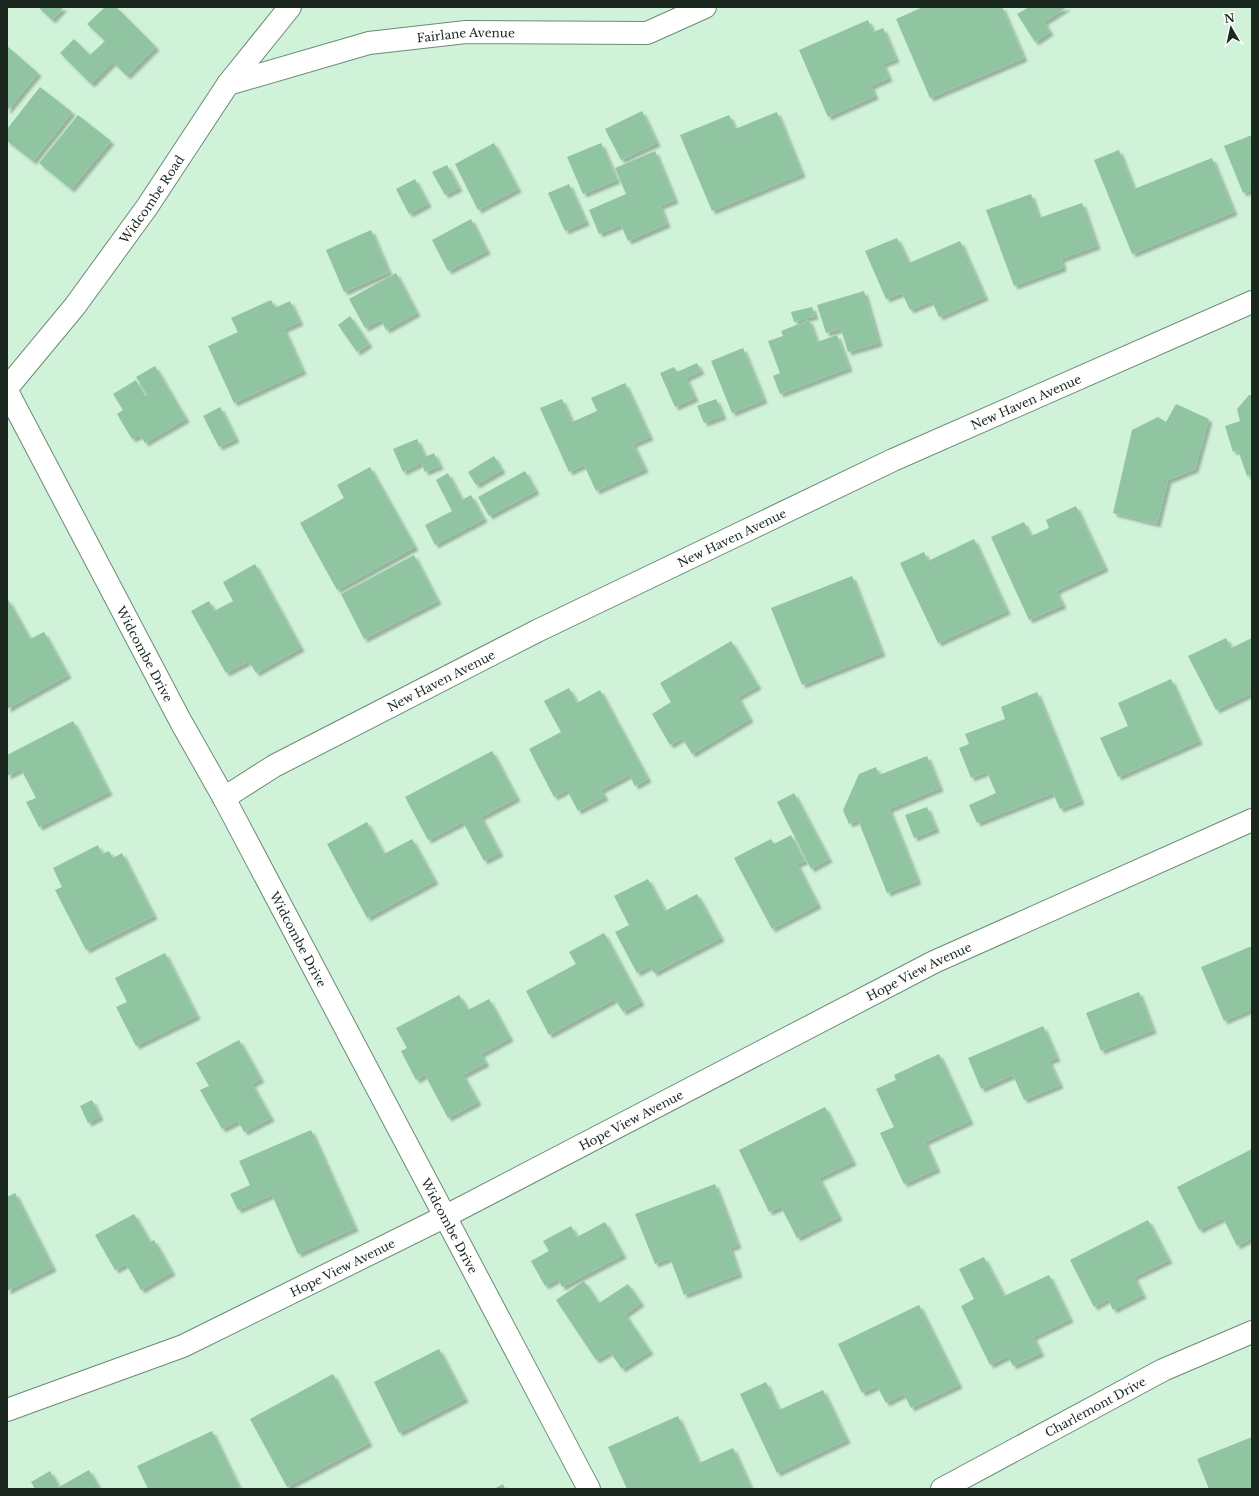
<svg xmlns="http://www.w3.org/2000/svg" width="1259" height="1496" font-family="'Libre Baskerville',serif">
	<style>
		.building { fill: #91c5a1; filter: url(#shadow) }
		.lines { fill: none; stroke-linecap: round; stroke-linejoin: round }
		.minor-casing { stroke: #6b8b74; stroke-width: 24 }
		.minor { stroke: #fff; stroke-width: 22 }
		.labels { text-anchor: middle; dominant-baseline: central; stroke-width: 4; stroke-linejoin: round; paint-order: stroke }
		.street-label { font-size: 12px; fill: #1b281f; stroke: #fff }
	</style>
	<defs>
		<filter id="shadow"><feDropShadow dx="3.5" dy="3.5" stdDeviation="1" flood-color="#0004"/></filter>
	</defs>
	<rect width="100%" height="100%" fill="#cff2d9"/>
	<g class="building">
		<polygon points="38,7 64,7 52,20"/>
		<polygon points="105,7 116,7 156,47 127,76 113,62 91,84 60,53 74,39 90,55 105,41 87,24"/>
		<polygon points="923,7 1002,7 1024,58 930,98 896,19"/>
		<polygon points="1029,7 1067,7 1044,22 1050,32 1035,42 1017,14"/>
		<polygon points="868,20 873,32 883,28 896,59 883,64 889,78 871,86 875,96 828,117 799,50"/>
		<polygon points="7,46 38,73 7,111"/>
		<polygon points="40,87 72,112 33,161 7,141 7,129"/>
		<polygon points="642,111 657,143 621,160 605,129"/>
		<polygon points="777,112 802,174 712,211 680,135 729,115 735,129"/>
		<polygon points="78,115 111,141 71,189 39,163"/>
		<polygon points="1252,135 1252,190 1243,193 1224,146"/>
		<polygon points="494,143 518,189 478,210 455,164"/>
		<polygon points="601,143 617,180 583,194 567,157"/>
		<polygon points="1119,150 1134,189 1212,158 1234,212 1132,254 1094,160"/>
		<polygon points="655,151 675,200 660,206 667,224 628,241 621,225 599,234 589,210 626,194 615,168"/>
		<polygon points="447,165 459,188 445,195 432,172"/>
		<polygon points="415,179 428,204 409,214 396,189"/>
		<polygon points="569,184 586,222 565,231 548,193"/>
		<polygon points="1031,194 1039,218 1082,203 1097,246 1061,259 1063,268 1014,286 986,210"/>
		<polygon points="471,219 487,251 448,271 432,240"/>
		<polygon points="371,230 389,272 344,292 326,250"/>
		<polygon points="897,238 909,263 960,241 985,297 939,317 932,301 910,310 902,293 886,299 865,251"/>
		<polygon points="396,273 417,313 386,330 381,320 365,328 349,299"/>
		<polygon points="864,291 879,343 848,352 841,329 826,333 817,305"/>
		<polygon points="271,300 275,308 290,301 300,322 284,329 303,371 234,403 208,346 238,332 231,318"/>
		<polygon points="812,307 815,316 794,322 791,312"/>
		<polygon points="350,316 369,344 357,352 338,325"/>
		<polygon points="809,320 817,342 837,335 849,368 780,394 773,376 780,373 768,341 783,336 781,331"/>
		<polygon points="743,348 764,400 732,413 711,361"/>
		<polygon points="697,363 701,371 686,378 695,398 675,407 660,373 674,367 677,372"/>
		<polygon points="155,366 186,419 145,443 140,435 132,439 117,414 123,410 113,394 136,380 145,396 147,395 136,377"/>
		<polygon points="625,383 650,437 633,444 645,469 596,491 584,465 569,472 540,408 562,399 572,422 597,411 591,398"/>
		<polygon points="1249,395 1252,395 1252,474 1247,476 1238,450 1233,452 1225,426 1240,421 1237,409"/>
		<polygon points="716,399 723,416 704,423 697,406"/>
		<polygon points="1176,404 1209,419 1195,469 1168,480 1157,524 1113,513 1132,430 1158,417 1166,422"/>
		<polygon points="220,407 236,439 219,447 203,416"/>
		<polygon points="417,439 425,457 434,453 440,466 425,472 421,463 403,472 393,449"/>
		<polygon points="494,456 502,470 476,485 468,472"/>
		<polygon points="370,467 415,547 337,590 300,523 344,498 337,485"/>
		<polygon points="525,471 536,491 489,516 478,497"/>
		<polygon points="448,473 462,500 471,495 484,519 435,545 425,525 452,511 436,480"/>
		<polygon points="1076,506 1105,568 1056,591 1063,605 1029,620 991,537 1024,522 1031,536 1049,528 1046,520"/>
		<polygon points="974,539 1007,611 938,643 900,563 924,552 928,561"/>
		<polygon points="414,555 438,601 364,639 341,594"/>
		<polygon points="255,564 301,648 256,673 249,661 226,673 191,611 209,601 214,611 233,601 223,582"/>
		<polygon points="852,576 882,653 802,685 771,608"/>
		<polygon points="7,598 30,639 44,632 68,675 7,709"/>
		<polygon points="1226,638 1231,648 1252,638 1252,677 1249,678 1252,683 1252,693 1216,710 1188,656"/>
		<polygon points="731,641 758,686 738,697 750,719 692,754 682,738 670,745 652,714 671,702 660,683"/>
		<polygon points="1171,679 1199,741 1118,777 1100,738 1128,726 1118,703"/>
		<polygon points="569,688 577,703 600,690 648,779 635,786 629,775 601,790 605,797 578,811 567,790 554,797 529,749 561,732 544,701"/>
		<polygon points="1037,692 1081,801 1060,809 1053,793 977,823 969,805 996,793 987,772 971,778 959,748 969,744 965,734 1005,719 1001,707"/>
		<polygon points="73,721 109,792 39,827 26,802 36,798 21,769 7,776 7,755"/>
		<polygon points="492,751 517,798 481,817 500,853 484,861 463,822 428,840 405,797"/>
		<polygon points="927,756 940,788 889,809 918,881 887,893 858,820 849,824 843,810 859,774 876,767 879,775"/>
		<polygon points="794,793 829,859 811,869 777,802"/>
		<polygon points="927,807 936,829 914,838 905,815"/>
		<polygon points="367,822 384,854 412,839 435,881 367,918 327,844"/>
		<polygon points="791,835 805,861 797,864 818,905 772,929 734,858 771,839 774,844"/>
		<polygon points="98,845 102,854 109,851 113,858 122,853 154,916 86,950 55,890 62,887 53,868"/>
		<polygon points="648,879 665,911 697,894 721,938 654,973 650,966 637,973 615,932 629,925 614,896"/>
		<polygon points="604,933 641,1002 623,1012 615,999 549,1035 526,991 576,964 569,952"/>
		<polygon points="1252,946 1252,1009 1224,1021 1201,967"/>
		<polygon points="165,953 197,1016 136,1046 116,1007 127,1002 115,978"/>
		<polygon points="1139,992 1153,1030 1101,1051 1086,1013"/>
		<polygon points="459,995 468,1010 489,999 510,1038 481,1054 486,1063 463,1075 478,1102 448,1118 425,1075 416,1080 401,1051 407,1048 396,1028"/>
		<polygon points="1043,1026 1057,1058 1049,1061 1060,1085 1024,1100 1013,1075 981,1089 968,1058"/>
		<polygon points="239,1040 261,1079 252,1084 271,1118 244,1132 238,1121 222,1129 200,1090 209,1086 196,1063"/>
		<polygon points="939,1054 970,1121 925,1142 937,1169 904,1184 880,1133 894,1127 876,1089 896,1080 894,1075"/>
		<polygon points="92,1100 100,1117 88,1123 80,1106"/>
		<polygon points="825,1107 853,1162 819,1178 839,1217 797,1238 781,1207 769,1212 739,1150"/>
		<polygon points="311,1130 355,1228 298,1254 272,1195 238,1210 230,1194 250,1185 239,1161"/>
		<polygon points="1252,1149 1252,1238 1237,1246 1223,1218 1199,1230 1177,1187"/>
		<polygon points="715,1184 738,1245 730,1248 739,1274 684,1295 670,1258 655,1264 635,1214"/>
		<polygon points="15,1193 53,1268 7,1291 7,1197"/>
		<polygon points="134,1214 150,1242 154,1240 172,1272 141,1290 126,1264 115,1270 95,1235"/>
		<polygon points="1148,1220 1169,1260 1134,1277 1143,1295 1113,1310 1108,1299 1094,1307 1070,1260"/>
		<polygon points="605,1222 623,1255 562,1287 558,1279 545,1286 531,1261 549,1251 543,1241 571,1226 577,1237"/>
		<polygon points="984,1257 1004,1296 1049,1275 1070,1319 1033,1337 1041,1353 1013,1366 1008,1356 990,1365 961,1306 974,1299 959,1269"/>
		<polygon points="584,1281 599,1303 628,1284 641,1303 625,1314 650,1351 622,1369 610,1352 596,1360 556,1300"/>
		<polygon points="919,1305 959,1385 911,1408 904,1394 886,1403 877,1386 862,1393 838,1344"/>
		<polygon points="439,1349 465,1399 399,1433 374,1382"/>
		<polygon points="333,1374 369,1443 287,1487 250,1419"/>
		<polygon points="766,1382 779,1410 823,1390 847,1440 777,1473 740,1394"/>
		<polygon points="678,1416 699,1463 733,1448 751,1488 748,1489 627,1489 608,1447"/>
		<polygon points="212,1431 240,1489 148,1489 137,1466"/>
		<polygon points="1252,1437 1252,1489 1209,1489 1197,1459"/>
		<polygon points="89,1470 100,1489 35,1489 31,1482 50,1471 59,1487"/>
		<polygon points="503,1484 505,1489 494,1489"/>
	</g>
	<g class="lines">
		<defs>
			<g id="minor">
				<path id="s1" d="M228,84L369,43L466,32L647,33L705,7"/>
				<path id="s2" d="M7,388L75,306L147,207L228,84L290,7"/>
				<path id="s3" d="M7,391L181,722L224,798L589,1489"/>
				<path id="s4" d="M224,798L274,766L537,631L893,460L1252,302"/>
				<path id="s5" d="M7,1410L183,1346L444,1217L934,962L1252,820"/>
				<path id="s6" d="M942,1489L1163,1370L1252,1332"/>
			</g>
		</defs>
		<use href="#minor" class="minor-casing"/>
		<use href="#minor" class="minor"/>
	</g>
	<g class="labels">
		<g class="street-label">
			<text stroke="none"><textPath href="#s1" startOffset="244">Fairlane Avenue</textPath></text>
			<text stroke="none"><textPath href="#s2" startOffset="238">Widcombe Road</textPath></text>
			<text stroke="none"><textPath href="#s4" startOffset="895">New Haven Avenue</textPath></text>
			<text stroke="none"><textPath href="#s4" startOffset="571">New Haven Avenue</textPath></text>
			<text stroke="none"><textPath href="#s3" startOffset="297">Widcombe Drive</textPath></text>
			<text stroke="none"><textPath href="#s4" startOffset="247">New Haven Avenue</textPath></text>
			<text stroke="none"><textPath href="#s3" startOffset="621">Widcombe Drive</textPath></text>
			<text stroke="none"><textPath href="#s5" startOffset="1013">Hope View Avenue</textPath></text>
			<text stroke="none"><textPath href="#s5" startOffset="689">Hope View Avenue</textPath></text>
			<text stroke="none"><textPath href="#s3" startOffset="945">Widcombe Drive</textPath></text>
			<text stroke="none"><textPath href="#s5" startOffset="365">Hope View Avenue</textPath></text>
			<text stroke="none"><textPath href="#s6" startOffset="174">Charlemont Drive</textPath></text>
		</g>
	</g>
	<rect width="1259" height="1496" fill="none" stroke="#1b281f" stroke-width="16"/>
	<g transform="translate(1231 28) rotate(351)" stroke="#ffffff" stroke-width="3" paint-order="stroke">
	<path d="M0-3L7 15L0 10L-7 15Z" fill="#1b281f"/>
	<text y="-6" font-size="11" font-weight="bold" text-anchor="middle" fill="#1b281f">N</text>
	</g>
</svg>
